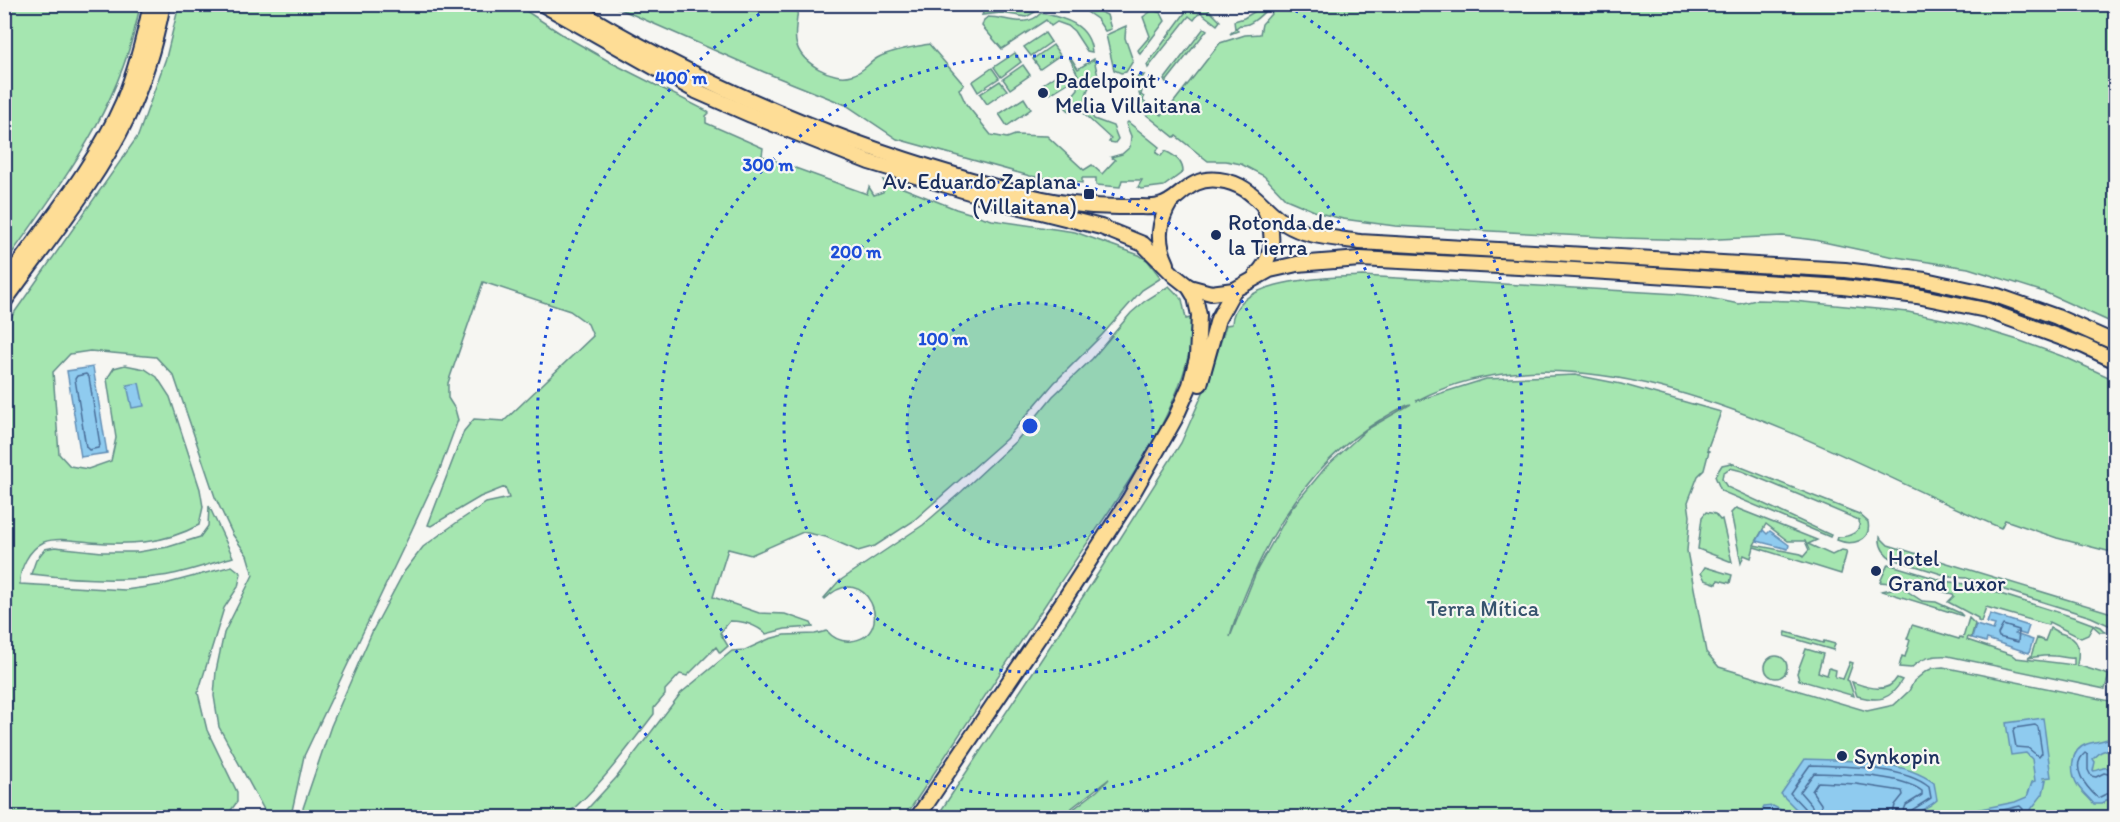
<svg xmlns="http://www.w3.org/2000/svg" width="2120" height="822" font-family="Itim,sans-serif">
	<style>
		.green { fill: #a5e6b0; stroke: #608a87; stroke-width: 1.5; fill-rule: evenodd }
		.water { fill: #8fcbef; stroke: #618db5; stroke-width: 1.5 }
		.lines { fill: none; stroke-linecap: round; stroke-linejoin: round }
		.shore { stroke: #496d98; stroke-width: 1.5 }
		.major-casing { stroke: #1b2f5e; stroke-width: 18 }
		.major { stroke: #fedd96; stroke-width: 14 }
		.ring { fill: none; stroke: #1d4ed8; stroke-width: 3; stroke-dasharray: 3 6 }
		.poi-dot { fill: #1b2f5e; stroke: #f6f6f2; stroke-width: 2 }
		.labels { text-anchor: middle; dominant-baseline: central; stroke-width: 4.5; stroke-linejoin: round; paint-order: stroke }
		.poi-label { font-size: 22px; fill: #1b2f5e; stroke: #f6f6f2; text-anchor: start }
		.park-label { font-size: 22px; fill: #37546e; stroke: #f6f6f2 }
		.centre { fill: #1d4ed8; stroke: #f6f6f2; stroke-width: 3 }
		.ring-label { font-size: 18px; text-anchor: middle; font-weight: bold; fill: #1d4ed8; stroke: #f6f6f2; stroke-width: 4.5; stroke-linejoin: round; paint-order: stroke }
	</style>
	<rect width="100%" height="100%" fill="#f6f6f2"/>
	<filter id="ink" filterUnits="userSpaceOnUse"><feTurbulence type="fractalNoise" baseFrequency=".0167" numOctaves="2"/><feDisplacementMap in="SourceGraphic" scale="12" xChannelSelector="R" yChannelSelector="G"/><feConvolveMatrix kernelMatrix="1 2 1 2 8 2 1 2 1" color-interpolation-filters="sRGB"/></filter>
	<g filter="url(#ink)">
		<g class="green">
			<path d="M5,4L140,5C122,106 63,181 5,263Z"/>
			<path d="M1267,4L1271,5C1263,13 1251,27 1240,25L1236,28L1238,31L1230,34L1235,29L1234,21L1244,18Z"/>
			<path d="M179,5H517L563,35L612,63L707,111L709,113L706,116V123L763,148L762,156L867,194L869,187L874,195L883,192L885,184L883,180L956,209L992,220L1075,232L1139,255L1148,261L1161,278L1142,290L1102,335L1054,383L1006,439L912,522L875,546L858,551L826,537L803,532L751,555L728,549L713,597L759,613L785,614L811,623L813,627L785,629L766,634C755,624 744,621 730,621L720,633L728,646L720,653L716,647L687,676L680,674L665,690V695L654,708V714C626,750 599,788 564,817H434L435,811L430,810L428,817H300L331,726L373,630L404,572L423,547L456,523L486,503L509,498L505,487L480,497L431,526L428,525L464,431L474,419L504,421L593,336L588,324L570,311L483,282L448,383V398L455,409L458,420L440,469L408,538L304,756L292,811L289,817H268L219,727L214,696L216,671L224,633L253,575L247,555L233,535L215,497L174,376L156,357L90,351L70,354L53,372L59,454L70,466L88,469L111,461L116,438L107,379L114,368L125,365L145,369L157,377L170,397L200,489L203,507L199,525C164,544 129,545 90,542C77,541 57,537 44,542C29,549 19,569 20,584L125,590L161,585L232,566L241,573L238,587L224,608L198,693L207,730L237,792V802L226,817L5,818V326L138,136L166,58Z"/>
			<path d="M611,5H798C798,16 794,31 796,42C800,63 833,81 852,75C864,72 869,62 879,57C892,50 915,47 929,44L964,85L959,89L966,104L991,135L1007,138L1015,135L1047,136L1084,170L1092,165L1102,174L1115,160L1111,157L1122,154L1130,147L1131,136L1126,124L1128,122L1159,147L1156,153L1161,156L1165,151C1174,155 1183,161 1183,172L1164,186L1141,189L1138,187L1142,180H1122L1120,187L1096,185V178H1082V183L1030,176L897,139L846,105L764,72Z"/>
			<polygon points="986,5 1003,5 1035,12 1026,17 1001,13 982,15"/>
			<polygon points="1082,5 1085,5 1107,15 1111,29 1105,31 1097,19 1081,8"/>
			<polygon points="1279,5 2115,5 2115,324 2044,292 1968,268 1889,256 1814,240 1783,236 1698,240 1622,238 1395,226 1343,219 1319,213 1286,199 1264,176 1241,164 1226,161 1208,161 1176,136 1174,137 1138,108 1140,96 1135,83 1138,76 1144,75 1139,83 1143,86 1141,95 1144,97 1143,101 1162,115 1168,106 1170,107 1220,43 1245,35 1260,34 1262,24"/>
			<polygon points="1190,6 1197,10 1202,6 1206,7 1220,21 1217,25 1200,12 1194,20 1189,16 1148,68 1147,65"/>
			<polygon points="1153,10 1161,13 1165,21 1140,54 1138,50 1150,36 1143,17"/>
			<path d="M1041,13C1065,18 1089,24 1092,52L1087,51L1074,31L1068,26L1057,22L1051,26L1046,20L1002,49L982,26L984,20L988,17C1007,17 1026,29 1041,13Z"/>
			<polygon points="1126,26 1125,38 1133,61 1126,72 1121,73 1114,70 1106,35"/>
			<polygon points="1204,28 1207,30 1166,82 1164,80"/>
			<polygon points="1045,33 1051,42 1031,56 1024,47"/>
			<polygon points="1053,45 1060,55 1040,69 1033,59"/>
			<polygon points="1015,53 1021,62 1001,77 994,67"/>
			<path d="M1071,58L1078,69L1094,59L1098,76C1083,90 1082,103 1094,119L1113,126L1118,139L1115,143L1109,142L1111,139L1074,105L1069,111L1064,106L1078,89V75L1070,59Z"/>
			<polygon points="1023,65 1030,75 1010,89 1003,79"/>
			<polygon points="992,68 999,78 978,92 972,82"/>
			<polygon points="1064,70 1071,81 1050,94 1043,84"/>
			<polygon points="1000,81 1007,90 987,104 980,94"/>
			<polygon points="1024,98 1031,109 1007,126 999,114"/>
			<path d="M1362,276L1678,294L1699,296L1739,304L1756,300L1793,301L1908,312L1966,324L2018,340L2067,358L2115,380V553L2057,538L2005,520L2001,528C1837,459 1595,307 1416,401L1486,379L1575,375L1621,384L1721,412L1707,450L1709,451L1704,470L1698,476L1688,502L1690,516L1687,551L1706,652L1719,667L1867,711L1894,705L1909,691L1914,681L1925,672L1933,668L1943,667L2115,702V817H1063L1097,791L1109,779L1060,817L936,818L1088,589L1181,443L1209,379L1226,325L1232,324C1233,277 1328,278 1362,276ZM1411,404L1366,430L1326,467L1291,509L1257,570L1230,637C1235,617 1244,597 1252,578C1280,515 1320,456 1380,420C1389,415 1402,406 1411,404Z"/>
			<path d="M1169,286L1182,299L1186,319L1190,318C1191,326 1192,334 1191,341C1180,422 1100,522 1055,590C1005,666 955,742 905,817L579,818L616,778L681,693L732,651L745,650L769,639L784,635L815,634L827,631C833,638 841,642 851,641C898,636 866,558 825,599L824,598L838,582L923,525L961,492L1017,440L1053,396L1092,359L1131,313L1145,301Z"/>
			<path d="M1731,463L1859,514L1868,522C1872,542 1851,546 1837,540L1838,537C1848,537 1862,533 1859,520L1742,471L1730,468L1723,473L1722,479L1727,487L1831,535L1830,537L1721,491L1715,476L1722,465Z"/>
			<path d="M209,506L233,557L230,558C208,564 185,573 162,576C119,582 74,579 31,574L36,560L45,549L55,547L102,552H138L168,547L200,537L208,526Z"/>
			<path d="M1736,508L1817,540L1808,544L1832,555L1842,550L1847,551L1841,574L1754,547L1751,558L1744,555L1741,563L1731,513ZM1766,524L1788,541H1805L1809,550L1803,557L1801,554L1754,545Z"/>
			<polygon points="1706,512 1715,514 1720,520 1722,519 1732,562 1698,549 1702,517"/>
			<path d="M1880,537L1888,545L2115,614V628L2091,617L1966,578L1951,577L1893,559C1885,555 1879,547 1880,537Z"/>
			<polygon points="1888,564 1944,581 1972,585 2076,618 2100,627 2105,632 2100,632 2093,626 2088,635 2081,638 2049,622 2048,625 1986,607 1981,622 1978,621 1978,618 1948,602 1954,596 1953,594 1931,589 1906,578 1891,583 1880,582"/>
			<polygon points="1705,567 1732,575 1730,583 1718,580 1717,584 1705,580 1701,573"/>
			<polygon points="1901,587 1922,601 1936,602 1960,613 1963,616 1882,591"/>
			<path d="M1969,618L1975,624L1971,638L1968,637L1967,640L2012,655L2016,658L2074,665V658C2066,659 2061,656 2054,656C2045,655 2037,657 2028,658L2031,656L2037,638L2045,641L2050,628C2055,630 2058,633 2063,634C2080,639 2080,649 2077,665L2109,675L2105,689L1948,656C1932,655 1922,658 1911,668L1899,667L1902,656L1905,657L1910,640L1907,639L1912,625L1959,639L1960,637L1963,638Z"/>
			<polygon points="1786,632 1823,643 1824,641 1835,644 1833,650 1785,636"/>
			<polygon points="1806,649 1823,654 1818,672 1827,675 1829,668 1836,670 1835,677 1843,679 1850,662 1853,663 1847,680 1849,681 1854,696 1799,680 1797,673"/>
			<circle cx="1776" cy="667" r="11"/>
			<path d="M1897,678L1902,680C1890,701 1878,702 1857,696L1852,682C1867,687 1887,695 1897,678Z"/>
		</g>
		<g class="water">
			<polygon points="93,367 107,453 81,457 67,371"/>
			<polygon points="139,383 144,406 132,408 127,385"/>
			<polygon points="1763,530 1767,534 1770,531 1789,545 1788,549 1757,541"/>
			<polygon points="1990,614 2029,626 2026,635 2016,632 2015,634 2033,640 2029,653 1987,639 1986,642 1972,638 1976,625 1993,630 1995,625 1987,623"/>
			<polygon points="2043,718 2051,777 2043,778 2044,781 2046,780 2043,794 2025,817 1951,817 1956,814 2015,802 2027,797 2032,782 2035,781 2032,759 2026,753 2011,755 2006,723"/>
			<path d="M2110,738L2114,747L2101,752L2093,759L2095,762L2093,771C2104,770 2101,764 2115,771V800H2106L2102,804H2094C2089,798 2082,792 2078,786C2070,773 2069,750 2087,744C2094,742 2103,741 2110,738Z"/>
			<path d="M1805,759C1846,761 1900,758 1934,783L1937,800C1930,807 1919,810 1913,817H1759L1764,807L1773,806L1795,817L1800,813L1781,794Z"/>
		</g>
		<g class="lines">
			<g class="shore">
				<polygon points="86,374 89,377 100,445 98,448 89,450 86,447 75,379 77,376"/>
				<polygon points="2003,625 2019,630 2018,642 1999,637 1998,634"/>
				<polygon points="2035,725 2038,727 2042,753 2039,757 2028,748 2016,747 2013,731 2015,728"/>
				<path d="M2116,776L2104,773L2096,777L2091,776L2088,770V755L2085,753C2069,767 2086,787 2098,798L2106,794H2116"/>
				<path d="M1804,818L1805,809L1790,793L1810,765C1843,766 1904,766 1929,787L1931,798L1912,810L1909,818"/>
				<path d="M1813,818L1812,806L1800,792L1814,773C1841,774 1900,774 1922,791V795L1906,805L1901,818"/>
				<polyline points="1822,818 1821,804 1812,791 1818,782 1856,784 1902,791 1903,795 1895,805 1892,818"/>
				<polyline points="1969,818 2020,806 2023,809 2021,818"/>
			</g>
			<defs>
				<g id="major">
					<polyline points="542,4 696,91 751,115 869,162 1009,204 1101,227 1143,244 1175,276 1189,287 1195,297 1199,315 1197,358 1190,385 1175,419 1130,498 1066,597 917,818"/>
					<path d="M568,4C689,79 822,136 958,176C999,188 1039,201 1082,205C1100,207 1118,207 1136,207C1143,207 1152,208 1159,206C1180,202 1187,176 1219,180C1252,184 1261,208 1286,224C1306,237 1336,238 1360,242L1845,270L1925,280L1998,296L2057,317L2116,343"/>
					<path d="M1167,264C1156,241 1158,222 1171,201"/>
					<path d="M1256,275C1276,256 1274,230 1264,207"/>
					<path d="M4,284C45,226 95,167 123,102C136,70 144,38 151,4"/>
					<polyline points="1189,287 1211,293 1234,290 1270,270 1297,264 1360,259 1559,269 1843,287 1917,296 1986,310 2084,346 2116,361"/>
					<path d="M4,302C45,244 97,182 127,118C144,82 155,44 163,4"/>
					<polyline points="1200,384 1218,319 1234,290"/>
				</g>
			</defs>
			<use href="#major" class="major-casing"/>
			<use href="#major" class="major"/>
		</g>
	</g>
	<circle cx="1030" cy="426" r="123" fill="#1d4ed8" fill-opacity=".12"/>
	<g class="ring">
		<circle cx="1030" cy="426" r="123"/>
		<circle cx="1030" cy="426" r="246"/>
		<circle cx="1030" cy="426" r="370"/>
		<path d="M730 817A493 493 0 0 1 772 6M1288 6A493 493 0 0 1 1330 817"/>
	</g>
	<g class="poi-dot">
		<circle cx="1043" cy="93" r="6"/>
		<rect x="1083" y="188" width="12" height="12" rx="3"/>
		<circle cx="1216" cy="235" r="6"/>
		<circle cx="1876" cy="571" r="6"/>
		<circle cx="1842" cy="756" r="6"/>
	</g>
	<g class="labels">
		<g class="poi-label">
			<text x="1055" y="80">Padelpoint<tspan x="1055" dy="25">Melia Villaitana</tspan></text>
			<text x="1077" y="181" text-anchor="end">Av. Eduardo Zaplana<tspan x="1077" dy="25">(Villaitana)</tspan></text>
			<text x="1228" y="222">Rotonda de<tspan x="1228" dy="25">la Tierra</tspan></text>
			<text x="1888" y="558">Hotel<tspan x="1888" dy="25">Grand Luxor</tspan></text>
			<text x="1854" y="756">Synkopin</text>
		</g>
		<g class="park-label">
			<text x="1483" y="608">Terra Mítica</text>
		</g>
	</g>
	<circle cx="1030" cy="426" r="9" class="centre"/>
	<g class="ring-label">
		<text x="681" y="84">400 m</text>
		<text x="768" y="171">300 m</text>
		<text x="856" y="258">200 m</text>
		<text x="943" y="345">100 m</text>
	</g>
	<rect width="2120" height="822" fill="none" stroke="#f6f6f2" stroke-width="24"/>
	<rect x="12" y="12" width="2096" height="798" fill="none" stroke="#1b2f5e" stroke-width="2" filter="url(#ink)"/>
</svg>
